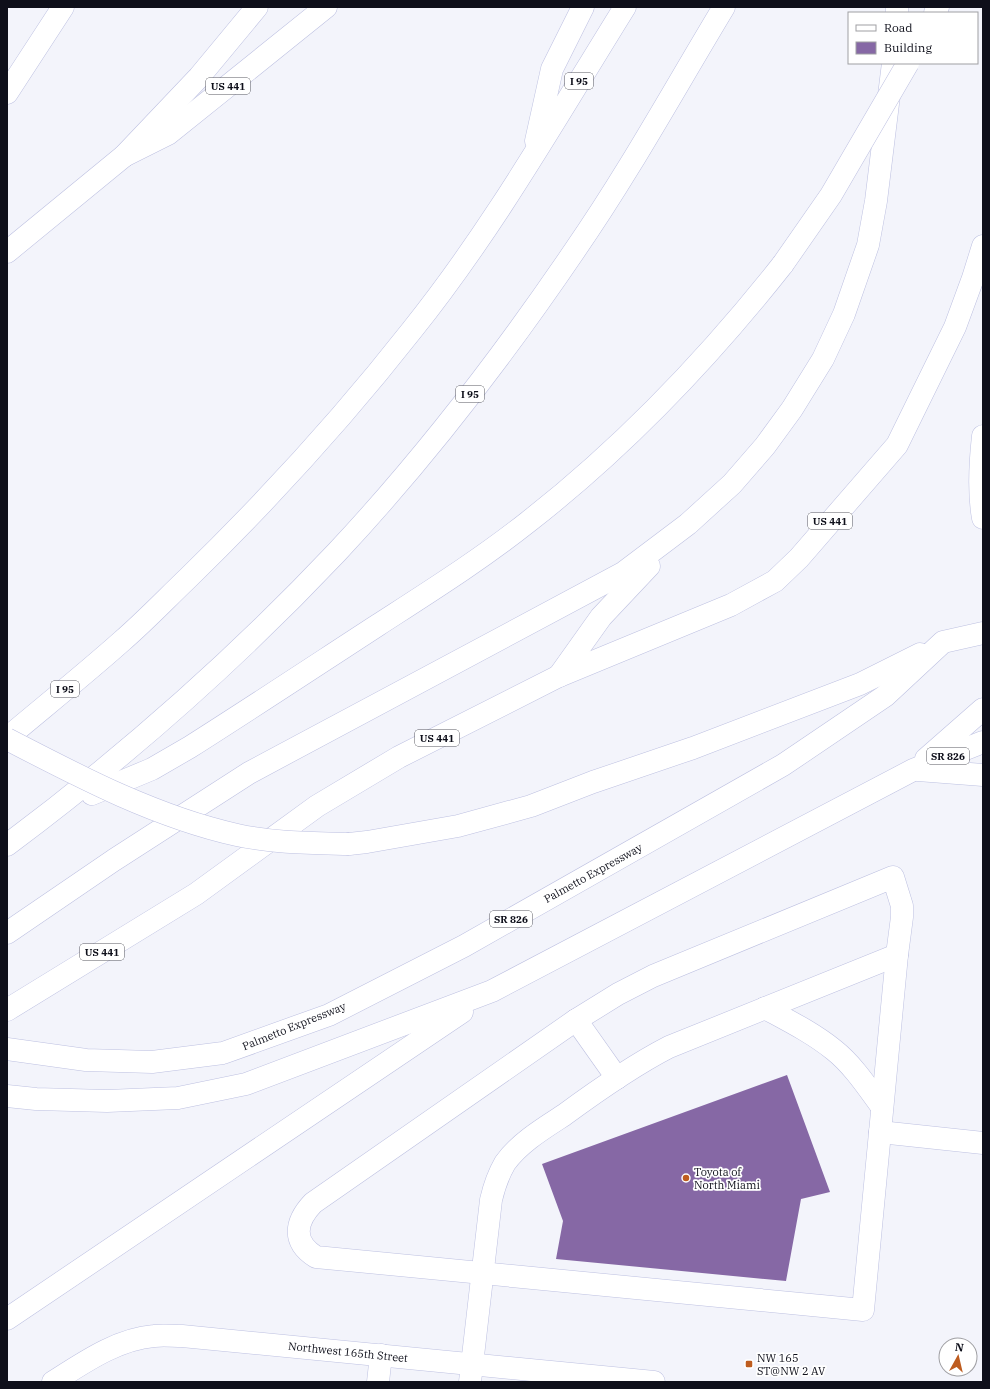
<svg xmlns="http://www.w3.org/2000/svg" width="990" height="1389" font-family="'IBM Plex Serif',serif">
	<style>
		.building { fill: #8668a5 }
		.lines { fill: none; stroke-linecap: round; stroke-linejoin: round }
		.minor-casing { stroke: #bdc0e1; stroke-width: 23 }
		.major-casing { stroke: #bdc0e1; stroke-width: 23 }
		.highway-casing { stroke: #bdc0e1; stroke-width: 23 }
		.minor { stroke: #fff; stroke-width: 22 }
		.major { stroke: #fff; stroke-width: 22 }
		.highway { stroke: #fff; stroke-width: 22 }
		.highway-bridge-casing { stroke: #bdc0e1; stroke-width: 23; stroke-linecap: butt }
		.highway-bridge { stroke: #fff; stroke-width: 22 }
		.poi-dot { fill: #be5c1f; stroke: #fff; stroke-width: 1.5 }
		.labels { text-anchor: middle; dominant-baseline: central; stroke-width: 3.5; stroke-linejoin: round; paint-order: stroke }
		.shield { fill: #fff; stroke: #56575f; stroke-width: 1 }
		.shield-label { font-size: 10px; font-weight: bold; fill: #0e0f1a }
		.street-label { font-size: 11px; fill: #0e0f1a; stroke: #fff }
		.poi-label { font-size: 11px; fill: #0e0f1a; stroke: #fff; text-anchor: start }
	</style>
	<rect width="100%" height="100%" fill="#f3f4fb"/>
	<polygon class="building" points="787,1075 830,1192 801,1199 786,1281 556,1259 563,1221 542,1164"/>
	<g class="lines">
		<defs>
			<g id="minor">
				<path d="M893,877L902,906V917L897,955L863,1310L316,1257C292,1242 295,1222 313,1203L576,1020L618,994L653,976Z"/>
				<path d="M765,1008C789,1021 813,1033 834,1050C853,1065 868,1088 882,1107"/>
				<polyline points="576,1020 617,1078"/>
				<polyline points="880,1132 983,1143"/>
				<path d="M53,1382C83,1363 117,1339 154,1336C163,1335 173,1336 182,1336L654,1382"/>
				<polyline points="378,1382 381,1355"/>
				<path d="M470,1382L491,1200C494,1187 498,1175 505,1163C519,1143 544,1128 564,1115C598,1090 632,1066 669,1047L897,955"/>
			</g>
			<g id="major">
				<polyline points="7,252 124,156 168,134 326,7"/>
				<path d="M983,436C980,463 978,491 983,518"/>
				<polyline points="7,1010 196,894 317,806 399,757 559,676 731,605 775,581 799,558 897,445 955,327 973,278 983,246"/>
			</g>
			<g id="highway">
				<polyline points="897,13 897,7"/>
				<polyline points="935,13 938,7"/>
				<polyline points="7,93 63,7"/>
				<polyline points="536,141 552,69 583,7"/>
				<polyline points="124,156 199,77 257,7"/>
				<polyline points="559,676 601,617 649,566"/>
				<path d="M7,738C45,706 85,674 122,641C145,621 166,599 188,578C268,500 343,418 412,330C493,229 557,116 625,7"/>
				<polyline points="926,759 983,709"/>
				<polyline points="918,770 983,775"/>
				<path d="M92,794L152,769L190,747C253,707 315,666 378,625C429,592 480,560 528,522C624,447 708,359 783,264"/>
				<polyline points="349,844 367,842 458,826 531,806 593,782 693,748 860,684 920,654"/>
				<path d="M7,845C125,757 236,659 337,552C424,459 503,356 575,250C629,172 675,88 724,7"/>
				<polyline points="7,933 114,860 249,773 623,573 688,524 732,484 765,446 792,409 823,359 844,314 868,245 876,201 893,63"/>
				<polyline points="7,1049 86,1060 152,1062 223,1053 329,1015 464,946 783,765 885,696 943,642 983,633"/>
				<polyline points="7,1096 36,1099 107,1101 178,1098 246,1084 492,991 913,770 983,742"/>
				<polyline points="7,1319 462,1012"/>
			</g>
		</defs>
		<use href="#minor" class="minor-casing"/>
		<use href="#major" class="major-casing"/>
		<use href="#highway" class="highway-casing"/>
		<use href="#minor" class="minor"/>
		<use href="#major" class="major"/>
		<use href="#highway" class="highway"/>
		<defs>
			<g id="highway-bridge">
				<polyline points="783,264 831,195 908,63"/>
				<path d="M7,739C80,777 156,817 237,835C273,843 311,843 349,844"/>
			</g>
		</defs>
		<use href="#highway-bridge" class="highway-bridge-casing"/>
		<use href="#highway-bridge" class="highway-bridge"/>
	</g>
	<g class="poi-dot">
		<circle cx="686" cy="1178" r="4"/>
		<rect x="745" y="1360" width="8" height="8" rx="2"/>
	</g>
	<g class="labels">
		<g class="shield">
			<rect x="565" y="73" width="28" height="16" rx="3"/>
			<rect x="206" y="78" width="44" height="16" rx="3"/>
			<rect x="456" y="386" width="28" height="16" rx="3"/>
			<rect x="808" y="513" width="44" height="16" rx="3"/>
			<rect x="51" y="681" width="28" height="16" rx="3"/>
			<rect x="415" y="730" width="44" height="16" rx="3"/>
			<rect x="927" y="748" width="42" height="16" rx="3"/>
			<rect x="490" y="911" width="42" height="16" rx="3"/>
			<rect x="80" y="944" width="44" height="16" rx="3"/>
		</g>
		<g class="shield-label">
			<text x="579" y="81">I 95</text>
			<text x="228" y="86">US 441</text>
			<text x="470" y="394">I 95</text>
			<text x="830" y="521">US 441</text>
			<text x="65" y="689">I 95</text>
			<text x="437" y="738">US 441</text>
			<text x="948" y="756">SR 826</text>
			<text x="511" y="919">SR 826</text>
			<text x="102" y="952">US 441</text>
		</g>
		<g class="street-label">
			<text transform="translate(593 873) rotate(-29)">Palmetto Expressway</text>
			<text transform="translate(294 1026) rotate(-22)">Palmetto Expressway</text>
			<text transform="translate(348 1352) rotate(6)">Northwest 165th Street</text>
		</g>
		<g class="poi-label">
			<text x="694" y="1172">Toyota of<tspan x="694" dy="13">North Miami</tspan></text>
			<text x="757" y="1358">NW 165<tspan x="757" dy="13">ST@NW 2 AV</tspan></text>
		</g>
	</g>
	<rect width="990" height="1389" fill="none" stroke="#0e0f1a" stroke-width="16"/>
	<rect x="848" y="12" width="130" height="52" fill="#ffffff" stroke="#9f9fa3"/>
	<rect x="856" y="25" width="20" height="6" fill="#ffffff" stroke="#9f9fa3"/>
	<text x="884" y="32" font-size="12" fill="#0e0f1a">Road</text>
	<rect x="856" y="42" width="20" height="12" fill="#8668a5" stroke="#9f9fa3"/>
	<text x="884" y="52" font-size="12" fill="#0e0f1a">Building</text>
	<g transform="translate(958 1357) rotate(8)"><circle r="19" fill="#ffffff" stroke="#9f9fa3"/>
	<path d="M0-3L7 15L0 10L-7 15Z" fill="#be5c1f"/>
	<text y="-6" font-size="11" font-weight="bold" text-anchor="middle" fill="#0e0f1a">N</text>
	</g>
</svg>
